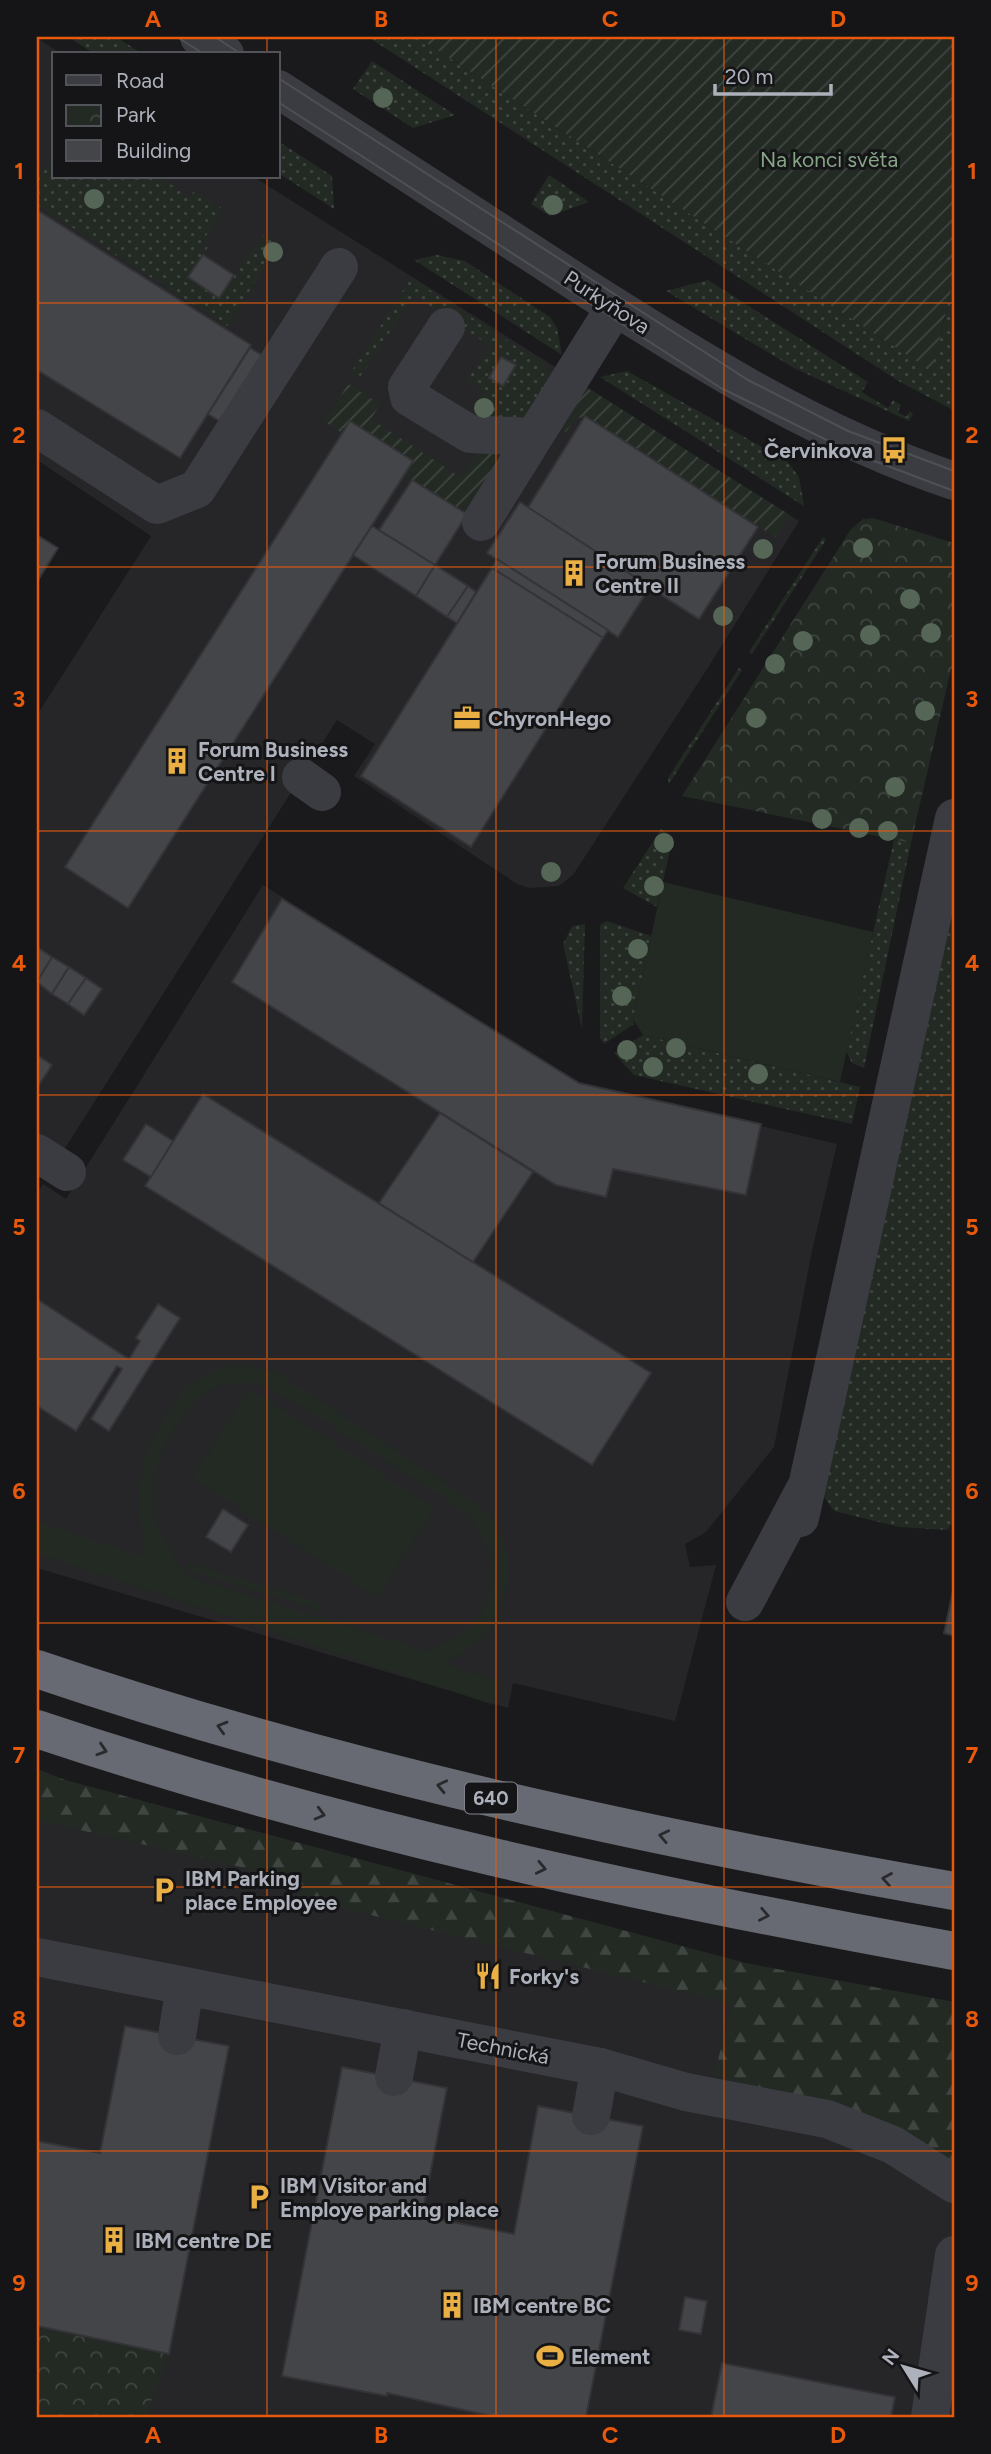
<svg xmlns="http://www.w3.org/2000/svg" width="991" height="2454" font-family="Figtree,sans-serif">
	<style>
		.built { fill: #262629 }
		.grass { fill: url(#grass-dots) }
		.forest { fill: url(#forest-firs) }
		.park { fill: url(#park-crowns) }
		.garden { fill: url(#garden-furrows) }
		.pitch { fill: #222a23; fill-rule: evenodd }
		.building { fill: #444549; stroke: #343438; stroke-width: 2 }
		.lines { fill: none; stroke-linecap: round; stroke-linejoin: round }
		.minor { stroke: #3b3c41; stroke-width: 38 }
		.highway { stroke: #676a72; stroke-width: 38 }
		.tram { stroke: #4e5056; stroke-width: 2 }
		.tree { fill: #556656 }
		.oneway { stroke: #2a2a2e }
		.grid { fill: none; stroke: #e8590c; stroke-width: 2; stroke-opacity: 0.55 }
		.labels { text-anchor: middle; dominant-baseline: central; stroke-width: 6; stroke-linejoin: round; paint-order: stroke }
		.shield { fill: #151517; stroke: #7f828a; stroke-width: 2 }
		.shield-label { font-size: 19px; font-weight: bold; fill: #adb1bb }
		.park-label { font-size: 21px; fill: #85a586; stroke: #151517 }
		.street-label { font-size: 21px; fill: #adb1bb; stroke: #151517 }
		.poi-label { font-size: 21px; font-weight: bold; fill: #adb1bb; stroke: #151517; text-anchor: start }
		.neatline { fill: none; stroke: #e8590c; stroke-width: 2.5 }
		.grid-label { font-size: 23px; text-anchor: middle; font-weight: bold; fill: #e8590c }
	</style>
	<defs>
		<pattern id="grass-dots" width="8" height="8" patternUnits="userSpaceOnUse" patternTransform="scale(1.75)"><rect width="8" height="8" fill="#222a23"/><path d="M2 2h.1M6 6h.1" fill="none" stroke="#3f4641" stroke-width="1.8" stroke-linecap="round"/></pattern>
		<pattern id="forest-firs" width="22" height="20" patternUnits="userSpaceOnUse" patternTransform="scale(1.75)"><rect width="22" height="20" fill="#222a23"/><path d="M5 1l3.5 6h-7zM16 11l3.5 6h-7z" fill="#3f4641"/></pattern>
		<pattern id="park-crowns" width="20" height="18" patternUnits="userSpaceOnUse" patternTransform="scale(1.75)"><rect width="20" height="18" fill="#222a23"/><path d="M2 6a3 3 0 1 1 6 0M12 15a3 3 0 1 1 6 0" fill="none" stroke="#3f4641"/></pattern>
		<pattern id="garden-furrows" width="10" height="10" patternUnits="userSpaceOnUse" patternTransform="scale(1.75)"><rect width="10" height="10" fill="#222a23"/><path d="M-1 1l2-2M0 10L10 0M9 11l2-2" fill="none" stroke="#3f4641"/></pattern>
	</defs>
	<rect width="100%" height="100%" fill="#1a1a1c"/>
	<g class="built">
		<polygon points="37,38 62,54 54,54 54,177 254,177 799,521 711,663 573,875 559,886 529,888 517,884 354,776 375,744 337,720 62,1153 37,1136 37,715 151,536 37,460"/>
		<polygon points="263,885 579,1083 837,1144 812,1251 774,1447 706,1532 685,1544 690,1567 716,1565 675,1721 513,1683 508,1708 37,1568 37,1194 43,1184 66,1199"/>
		<polygon points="37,1769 65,1780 745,1963 954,2002 954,2417 37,2417"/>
	</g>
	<g class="grass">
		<polygon points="68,37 116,37 143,54 95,54"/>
		<polygon points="368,37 417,37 900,350 941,334 954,277 953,410 900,382"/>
		<polygon points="372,61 455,115 413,128 353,89"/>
		<polygon points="278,141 332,176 334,209 278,173"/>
		<polygon points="54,155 54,177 159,177 190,197 194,191 223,209 202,242 208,247 188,277 219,298 263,235 279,245 227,326 37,205 37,164 45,169"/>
		<polygon points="549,175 589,202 550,216 531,204"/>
		<polygon points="437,255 465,261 550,317 557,328 562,355 414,260"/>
		<polygon points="411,278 545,365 551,383 530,418 494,427 473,412 485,392 467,381 490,346 414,295 358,380 350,374"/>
		<polygon points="708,280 868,382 862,392 888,408 893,400 901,405 898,412 906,417 910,411 913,414 909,421 794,368 666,291"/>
		<polygon points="627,371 787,461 799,477 804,506 600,377"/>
		<polygon points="823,537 826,540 752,654 749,652"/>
		<polygon points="739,668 742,670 669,784 668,778"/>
		<polygon points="661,829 673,837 657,907 623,888"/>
		<polygon points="894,840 911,843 864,1068 852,1063 846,1051"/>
		<polygon points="954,872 954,1522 947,1530 899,1527 834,1511 823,1496"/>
		<polygon points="607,921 651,936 633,1019 634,1024 604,1044 600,1038 600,925"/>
		<polygon points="585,924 582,1029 563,944 572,926"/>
		<polygon points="643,1035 860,1087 852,1124 634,1075 614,1053"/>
	</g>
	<polygon class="forest" points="37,1769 65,1780 745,1963 954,2002 954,2164 834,2112 714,2075 733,2004 298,1897 301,1881 37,1820"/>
	<g class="park">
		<polygon points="873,518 954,543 954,668 951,669 911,843 682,796 851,529 863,519"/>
		<polygon points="37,2328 169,2354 145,2417 37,2417"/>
	</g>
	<g class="garden">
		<polygon points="417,37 954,37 954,277 932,371"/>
		<polygon points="348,384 380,404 371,419 460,477 477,453 507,450 467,514 404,475 413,461 350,421 342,433 325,422"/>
		<polygon points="584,386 790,515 775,537 585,416 575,419 566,432 558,427"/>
	</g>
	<g class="pitch">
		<polygon points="663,882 873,932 840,1082 643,1035 633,1019"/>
		<path d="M229,1365L255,1366L281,1375L469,1499C476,1504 484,1510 490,1516C520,1552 511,1609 479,1640C469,1650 455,1656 443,1664L500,1682L494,1705L37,1553V1522L142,1556C149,1538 139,1526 139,1508C137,1463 161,1404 200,1379C209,1373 220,1369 229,1365ZM255,1383L275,1390L465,1511C491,1538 504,1582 480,1615C468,1633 444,1642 426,1651L187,1576C172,1556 157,1534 153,1509C147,1467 176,1411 213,1389C226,1382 241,1382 255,1383Z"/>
		<polygon points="250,1389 434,1508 377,1597 193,1478"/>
		<polygon points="187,1563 322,1603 320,1610 184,1569"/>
	</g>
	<g class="building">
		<polygon points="37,210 251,345 180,458 37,370"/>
		<polygon points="203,255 234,275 219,298 188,277"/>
		<polygon points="250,348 286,369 243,436 208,414"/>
		<polygon points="501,357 516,365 503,386 489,378"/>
		<polygon points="585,416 758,527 699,619 527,509"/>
		<polygon points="350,421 413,461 128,908 65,867"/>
		<polygon points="412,480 467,514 435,565 379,530"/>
		<polygon points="520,502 650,587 618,637 487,553"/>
		<polygon points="372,526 435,565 416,596 353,555"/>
		<polygon points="37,535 58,548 37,582"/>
		<polygon points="497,559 608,630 603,638 492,568"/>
		<polygon points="435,565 468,586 447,617 416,596"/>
		<polygon points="492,568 603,638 471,847 361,776"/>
		<polygon points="468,586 476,592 457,623 447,617"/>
		<polygon points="282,899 579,1083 761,1124 746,1195 613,1169 606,1197 556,1185 232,982"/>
		<polygon points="37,947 52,957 37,982"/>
		<polygon points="52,957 69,967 52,994 37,982"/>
		<polygon points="69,967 86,978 68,1004 52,994"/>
		<polygon points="86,978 102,989 84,1015 68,1004"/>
		<polygon points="37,1055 52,1065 37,1088"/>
		<polygon points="203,1094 651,1373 592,1465 145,1186"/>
		<polygon points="440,1113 533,1172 473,1262 379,1203"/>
		<polygon points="146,1124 173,1141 151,1177 123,1160"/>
		<polygon points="37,1299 129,1359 140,1341 136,1338 158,1304 180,1318 109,1431 91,1419 122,1369 117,1366 76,1431 37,1406"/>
		<polygon points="223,1509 248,1525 231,1552 206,1537"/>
		<polygon points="954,1586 954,1636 944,1633"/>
		<polygon points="125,2026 229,2046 169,2354 37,2326 37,2141 100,2153"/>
		<polygon points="342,2067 447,2088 422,2216 514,2234 538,2106 643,2126 586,2417 495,2417 387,2393 387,2396 282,2376"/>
		<polygon points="685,2297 707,2301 701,2334 679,2330"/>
		<polygon points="722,2363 895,2397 891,2417 711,2417"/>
	</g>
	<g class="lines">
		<g class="minor">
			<polyline points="199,37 225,54"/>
			<path d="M278,89C377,153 477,218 576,282C697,359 817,435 954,481"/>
			<polyline points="446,327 407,387 409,397 470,434 533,437"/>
			<polyline points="37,428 157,505 197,489 339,267"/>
			<polyline points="481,522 615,307"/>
			<polyline points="301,777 322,792"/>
			<polyline points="37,1153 67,1172"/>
			<polyline points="800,1518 954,818"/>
			<polyline points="745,1602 805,1489"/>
			<polyline points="37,1957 600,2067 686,2092 827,2119 893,2145 954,2184"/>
			<polyline points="177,2036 185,1986"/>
			<polyline points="394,2077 403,2028"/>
			<polyline points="591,2116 600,2067"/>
			<polyline points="930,2417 954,2255"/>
		</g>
		<g class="highway">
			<path d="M37,1669C335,1770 644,1837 954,1891"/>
			<path d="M37,1729C336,1829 644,1895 954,1951"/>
		</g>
		<g class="tram">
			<polyline points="177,37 204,54"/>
			<polyline points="215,37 241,54"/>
			<polyline points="278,78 748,380 848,431 954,471"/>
			<polyline points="278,102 721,388 853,453 954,491"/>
		</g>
	</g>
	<g class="tree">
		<circle cx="383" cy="98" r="10"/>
		<circle cx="94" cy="199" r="10"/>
		<circle cx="553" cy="205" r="10"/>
		<circle cx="273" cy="252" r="10"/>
		<circle cx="484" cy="408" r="10"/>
		<circle cx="863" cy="548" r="10"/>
		<circle cx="763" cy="549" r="10"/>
		<circle cx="910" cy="599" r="10"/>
		<circle cx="723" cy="616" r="10"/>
		<circle cx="931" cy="633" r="10"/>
		<circle cx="870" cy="635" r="10"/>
		<circle cx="803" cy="641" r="10"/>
		<circle cx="775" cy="664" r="10"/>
		<circle cx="925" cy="711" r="10"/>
		<circle cx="756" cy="718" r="10"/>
		<circle cx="895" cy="787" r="10"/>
		<circle cx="822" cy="819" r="10"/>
		<circle cx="859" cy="828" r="10"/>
		<circle cx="888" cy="831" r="10"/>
		<circle cx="664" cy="843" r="10"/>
		<circle cx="551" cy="872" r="10"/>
		<circle cx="654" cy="886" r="10"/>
		<circle cx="638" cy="949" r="10"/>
		<circle cx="622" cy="996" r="10"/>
		<circle cx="676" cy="1048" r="10"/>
		<circle cx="627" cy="1050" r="10"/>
		<circle cx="653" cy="1067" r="10"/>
		<circle cx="758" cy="1074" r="10"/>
	</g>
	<defs><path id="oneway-chevron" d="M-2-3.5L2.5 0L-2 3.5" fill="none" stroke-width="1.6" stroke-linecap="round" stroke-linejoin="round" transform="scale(1.75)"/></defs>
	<g class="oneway">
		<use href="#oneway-chevron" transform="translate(222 1727) rotate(-164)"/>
		<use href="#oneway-chevron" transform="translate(102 1750) rotate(18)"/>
		<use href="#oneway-chevron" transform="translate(442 1786) rotate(-167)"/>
		<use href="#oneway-chevron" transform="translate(320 1814) rotate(15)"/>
		<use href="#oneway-chevron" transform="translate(664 1836) rotate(-168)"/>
		<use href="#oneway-chevron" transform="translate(541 1868) rotate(12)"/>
		<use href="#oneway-chevron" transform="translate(887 1879) rotate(-170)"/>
		<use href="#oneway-chevron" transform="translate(764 1915) rotate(11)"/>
	</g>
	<path class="grid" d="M267,37V54M496,37V2417M724,37V2417M267,177V2417M37,303H954M37,567H954M37,831H954M37,1095H954M37,1359H954M37,1623H954M37,1887H954M37,2151H954"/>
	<defs>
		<symbol id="bus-bare" viewBox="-9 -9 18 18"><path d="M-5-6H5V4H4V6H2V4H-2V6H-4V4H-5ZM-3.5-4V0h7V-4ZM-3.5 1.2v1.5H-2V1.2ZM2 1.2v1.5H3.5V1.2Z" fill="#ebb043" stroke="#151517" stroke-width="2.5" paint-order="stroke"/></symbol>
		<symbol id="building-bare" viewBox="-9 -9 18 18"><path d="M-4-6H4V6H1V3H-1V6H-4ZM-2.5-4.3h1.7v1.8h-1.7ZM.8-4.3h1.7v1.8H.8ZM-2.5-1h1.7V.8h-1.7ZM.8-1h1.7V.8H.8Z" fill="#ebb043" stroke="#151517" stroke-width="2.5" paint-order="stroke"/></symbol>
		<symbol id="office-bare" viewBox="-9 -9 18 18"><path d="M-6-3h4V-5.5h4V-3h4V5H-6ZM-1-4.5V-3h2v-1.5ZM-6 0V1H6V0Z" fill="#ebb043" stroke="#151517" stroke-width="2.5" paint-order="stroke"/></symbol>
		<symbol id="parking-bare" viewBox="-9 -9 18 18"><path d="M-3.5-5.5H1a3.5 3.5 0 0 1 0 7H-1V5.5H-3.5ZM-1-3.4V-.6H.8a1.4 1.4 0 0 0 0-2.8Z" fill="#ebb043" stroke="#151517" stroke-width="2.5" paint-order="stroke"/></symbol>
		<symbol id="restaurant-bare" viewBox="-9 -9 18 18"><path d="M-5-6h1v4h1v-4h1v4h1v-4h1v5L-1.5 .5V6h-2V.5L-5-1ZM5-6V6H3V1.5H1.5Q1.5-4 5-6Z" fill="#ebb043" stroke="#151517" stroke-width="2.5" paint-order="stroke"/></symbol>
		<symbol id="stadium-bare" viewBox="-9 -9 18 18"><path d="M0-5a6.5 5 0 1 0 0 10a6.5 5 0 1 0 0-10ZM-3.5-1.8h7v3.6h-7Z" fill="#ebb043" stroke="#151517" stroke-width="2.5" paint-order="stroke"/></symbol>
	</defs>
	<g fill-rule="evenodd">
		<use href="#bus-bare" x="875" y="431" width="38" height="38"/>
		<use href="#building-bare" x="555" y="554" width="38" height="38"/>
		<use href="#office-bare" x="448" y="699" width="38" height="38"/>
		<use href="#building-bare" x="158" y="742" width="38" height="38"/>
		<use href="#parking-bare" x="145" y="1871" width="38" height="38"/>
		<use href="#restaurant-bare" x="469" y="1957" width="38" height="38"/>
		<use href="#parking-bare" x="240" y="2178" width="38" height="38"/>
		<use href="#building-bare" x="95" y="2221" width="38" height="38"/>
		<use href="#building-bare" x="433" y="2286" width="38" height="38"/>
		<use href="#stadium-bare" x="531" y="2337" width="38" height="38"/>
	</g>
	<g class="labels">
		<rect class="shield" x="465" y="1782.5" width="52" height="31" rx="5"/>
		<g class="shield-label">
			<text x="491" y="1798">640</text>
		</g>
		<g class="park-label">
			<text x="829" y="159">Na konci světa</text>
		</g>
		<g class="street-label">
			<text transform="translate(607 302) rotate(33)">Purkyňova</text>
			<text transform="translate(503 2048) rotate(11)">Technická</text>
		</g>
		<g class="poi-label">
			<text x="873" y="450" text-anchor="end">Červinkova</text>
			<text x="595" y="561">Forum Business<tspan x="595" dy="24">Centre II</tspan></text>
			<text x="488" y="718">ChyronHego</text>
			<text x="198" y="749">Forum Business<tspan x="198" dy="24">Centre I</tspan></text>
			<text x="185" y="1878">IBM Parking<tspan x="185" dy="24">place Employee</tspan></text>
			<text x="509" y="1976">Forky's</text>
			<text x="280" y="2185">IBM Visitor and<tspan x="280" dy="24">Employe parking place</tspan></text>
			<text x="135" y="2240">IBM centre DE</text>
			<text x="473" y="2305">IBM centre BC</text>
			<text x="571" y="2356">Element</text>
		</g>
	</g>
	<rect width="991" height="2454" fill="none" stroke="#151517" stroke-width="77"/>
	<rect x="52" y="52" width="228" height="126" fill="#151517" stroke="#525359" stroke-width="2"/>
	<rect x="66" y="75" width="35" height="10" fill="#3b3c41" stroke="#525359" stroke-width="2"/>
	<text x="116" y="88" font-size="21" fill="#adb1bb">Road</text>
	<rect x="66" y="105" width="35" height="21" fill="url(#park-crowns)" stroke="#525359" stroke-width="2"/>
	<text x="116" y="122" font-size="21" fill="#adb1bb">Park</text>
	<rect x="66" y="140" width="35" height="21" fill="#444549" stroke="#525359" stroke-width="2"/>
	<text x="116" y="158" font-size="21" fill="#adb1bb">Building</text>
	<g transform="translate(904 2367) rotate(307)" stroke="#151517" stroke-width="5" paint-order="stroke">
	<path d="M0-5L12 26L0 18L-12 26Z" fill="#adb1bb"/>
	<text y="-10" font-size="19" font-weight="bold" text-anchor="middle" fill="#adb1bb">N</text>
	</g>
	<path d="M715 84v10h116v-10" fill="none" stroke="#adb1bb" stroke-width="3.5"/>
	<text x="725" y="84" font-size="21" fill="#adb1bb" stroke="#151517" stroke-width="5" paint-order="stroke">20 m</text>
	<rect x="38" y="38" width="915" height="2378" class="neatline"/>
	<g class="grid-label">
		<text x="153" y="27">A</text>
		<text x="381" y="27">B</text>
		<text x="610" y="27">C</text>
		<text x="838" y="27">D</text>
		<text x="19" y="179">1</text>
		<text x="972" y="179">1</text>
		<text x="19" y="443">2</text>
		<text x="972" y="443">2</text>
		<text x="19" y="707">3</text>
		<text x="972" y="707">3</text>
		<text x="19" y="971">4</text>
		<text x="972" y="971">4</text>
		<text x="19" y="1235">5</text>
		<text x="972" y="1235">5</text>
		<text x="19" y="1499">6</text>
		<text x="972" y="1499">6</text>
		<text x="19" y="1763">7</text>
		<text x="972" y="1763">7</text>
		<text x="19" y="2027">8</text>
		<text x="972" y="2027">8</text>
		<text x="19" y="2291">9</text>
		<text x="972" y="2291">9</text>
		<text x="153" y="2443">A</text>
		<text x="381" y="2443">B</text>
		<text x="610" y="2443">C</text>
		<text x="838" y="2443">D</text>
	</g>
</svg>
